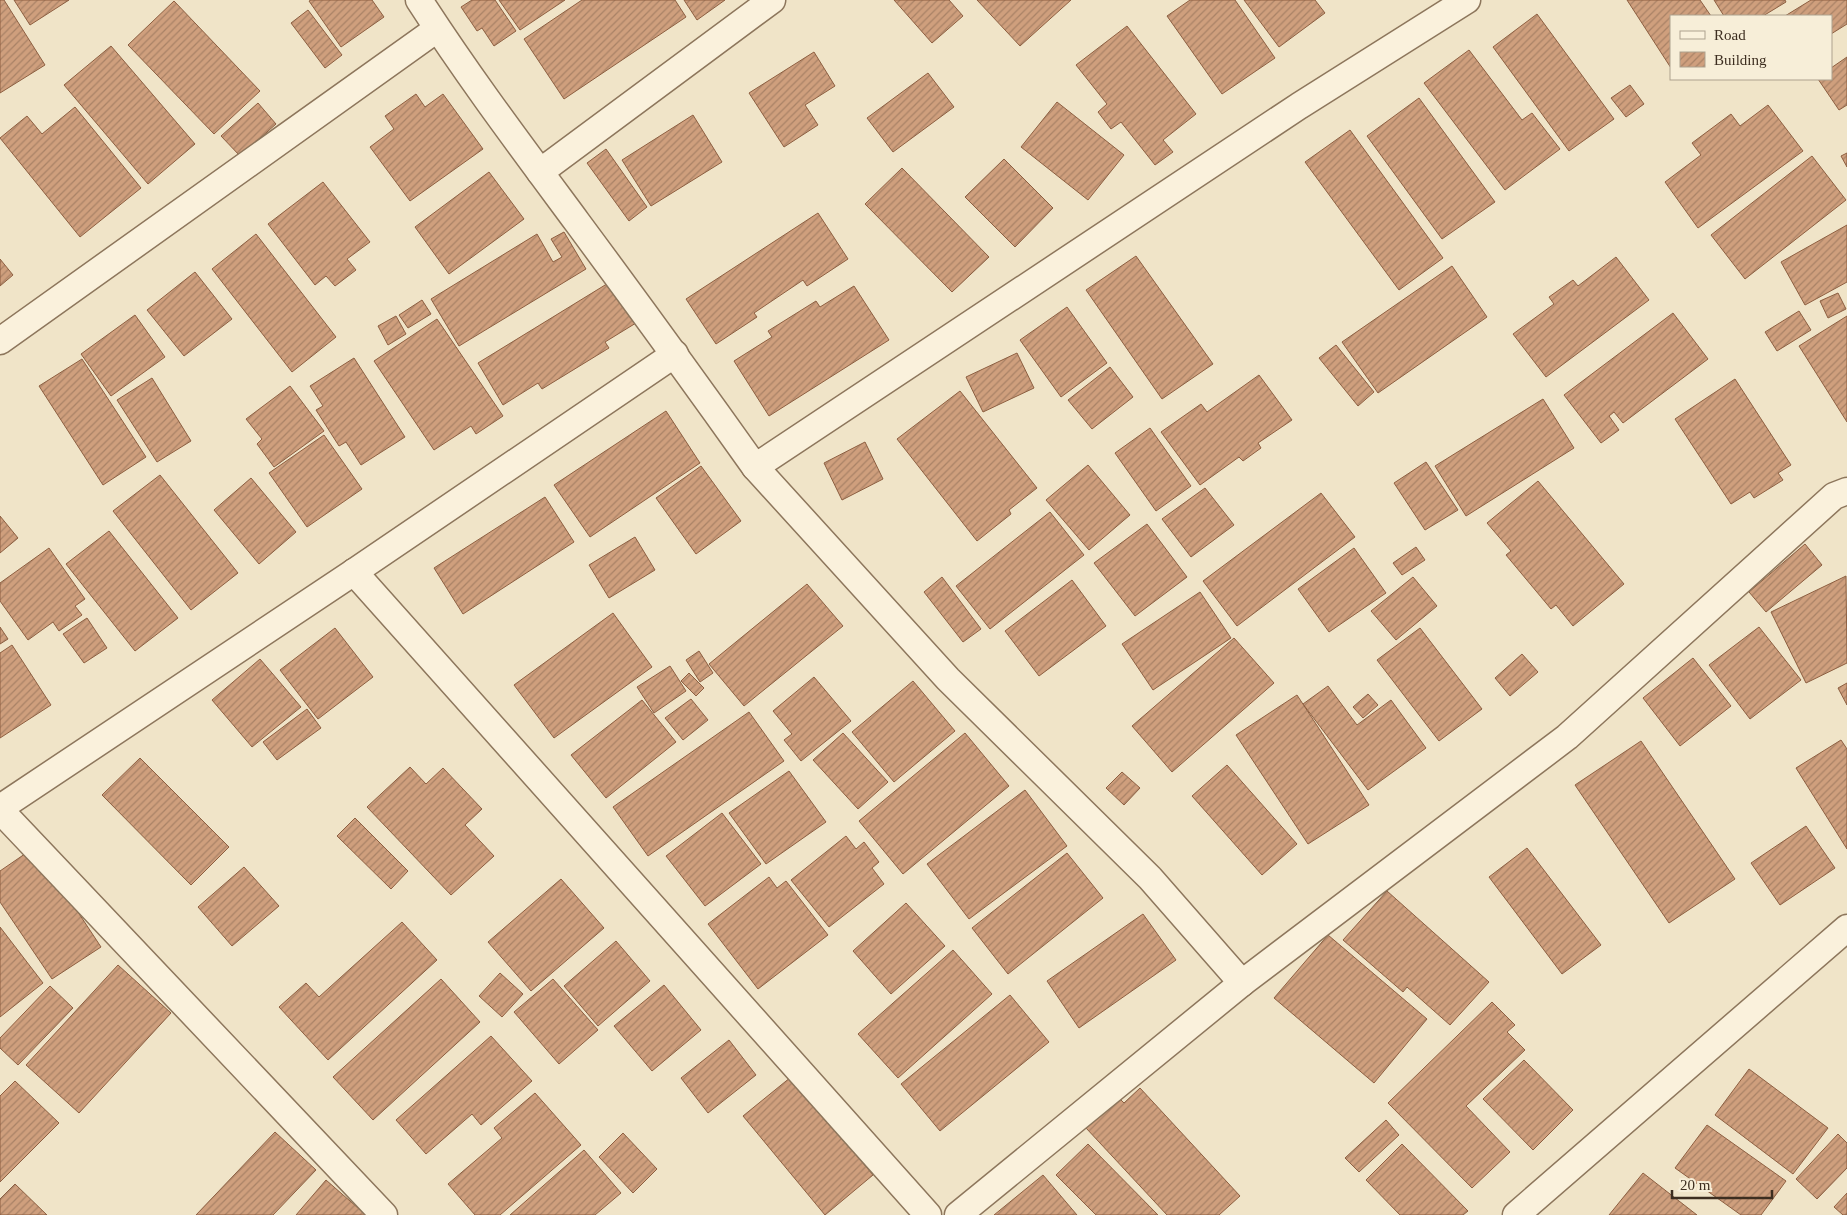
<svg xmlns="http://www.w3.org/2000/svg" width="1847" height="1215" font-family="Georgia,serif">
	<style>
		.building { fill: url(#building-hatch); stroke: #8d5f41 }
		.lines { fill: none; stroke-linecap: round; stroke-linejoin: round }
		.street-casing { stroke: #8d765c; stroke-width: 29 }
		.street { stroke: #faf1dc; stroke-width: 26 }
	</style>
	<defs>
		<pattern id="building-hatch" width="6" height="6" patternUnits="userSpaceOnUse" patternTransform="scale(1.25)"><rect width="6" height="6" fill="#cf9f7d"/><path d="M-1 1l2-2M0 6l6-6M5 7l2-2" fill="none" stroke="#a98266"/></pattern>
	</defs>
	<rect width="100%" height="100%" fill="#f0e4c8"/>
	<g class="building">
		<polygon points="0,0 4,0 45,65 0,93"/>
		<polygon points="14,0 69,0 30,25"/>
		<polygon points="311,0 372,0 384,17 341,47 309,1"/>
		<polygon points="472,0 495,0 516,31 494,46 482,28 477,31 461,7"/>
		<polygon points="499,0 565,0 520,30"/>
		<polygon points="582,0 675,0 686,17 564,99 524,39"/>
		<polygon points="684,0 725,0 697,20"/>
		<polygon points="894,0 949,0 963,16 932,43"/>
		<polygon points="977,0 1071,0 1020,46"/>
		<polygon points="1190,0 1235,0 1275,58 1222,94 1167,16"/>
		<polygon points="1244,0 1315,0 1325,13 1279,47"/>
		<polygon points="1627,0 1700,0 1711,16 1671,16 1671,68"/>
		<polygon points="1714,0 1785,0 1786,2 1763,16 1724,16"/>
		<polygon points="1811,0 1847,0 1847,24 1831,34 1831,16 1785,16"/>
		<polygon points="174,1 260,91 214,134 128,45"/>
		<polygon points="308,10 342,55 325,68 291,23"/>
		<polygon points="1537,14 1614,119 1569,151 1493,47"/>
		<polygon points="1127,26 1196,114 1163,140 1173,152 1155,165 1121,122 1111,129 1098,112 1107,104 1076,65"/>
		<polygon points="111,46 195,144 148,184 64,85"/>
		<polygon points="1469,50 1522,120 1532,113 1560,149 1505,190 1424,83"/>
		<polygon points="814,52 835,86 805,105 818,125 784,147 749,93"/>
		<polygon points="1847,57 1847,105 1839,110 1818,79 1831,79 1831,68"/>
		<polygon points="928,73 954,107 893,152 867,118"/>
		<polygon points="1630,85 1644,104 1626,117 1611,98"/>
		<polygon points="416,94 425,107 443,94 483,149 410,201 370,147 394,129 385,116"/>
		<polygon points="1419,98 1495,202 1442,239 1367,136"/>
		<polygon points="1057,102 1124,155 1088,200 1021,147"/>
		<polygon points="258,103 276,124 240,156 221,136"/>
		<polygon points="1768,105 1803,151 1698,228 1665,182 1701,155 1692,143 1731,114 1740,126"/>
		<polygon points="75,107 141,188 80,237 0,138 27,116 42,134"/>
		<polygon points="693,115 722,162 651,206 622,160"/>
		<polygon points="1350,130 1443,258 1399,290 1305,162"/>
		<polygon points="606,149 647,207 629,221 587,163"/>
		<polygon points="1847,153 1847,167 1841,156"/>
		<polygon points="1812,156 1846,200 1745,279 1711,235"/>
		<polygon points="1004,159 1053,208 1015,247 965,197"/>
		<polygon points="902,168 989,257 952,292 865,204"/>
		<polygon points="489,172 524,219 449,274 415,227"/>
		<polygon points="323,182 370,242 347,259 356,270 335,286 326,276 315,285 268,224"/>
		<polygon points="818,213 848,259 807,286 803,280 754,313 757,317 716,344 686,299"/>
		<polygon points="1847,225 1847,282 1805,305 1781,262"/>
		<polygon points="564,232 586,269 459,346 431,299 537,234 553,262 562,257 551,239"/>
		<polygon points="256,234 336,337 292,372 212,269"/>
		<polygon points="1136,256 1213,364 1162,399 1086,290"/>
		<polygon points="1616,257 1649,300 1546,377 1513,334 1554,304 1549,297 1573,280 1578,286"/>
		<polygon points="0,259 13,275 0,286"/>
		<polygon points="1452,266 1487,317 1378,393 1342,342"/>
		<polygon points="195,272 232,319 184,356 147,310"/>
		<polygon points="610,282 636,323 605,342 609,348 542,389 538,383 503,405 478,363"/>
		<polygon points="854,286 889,340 769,416 734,361 772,337 768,331 816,301 820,307"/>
		<polygon points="1838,293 1846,309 1828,318 1820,301"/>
		<polygon points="422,300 431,314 408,328 399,315"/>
		<polygon points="1067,307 1107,363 1061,397 1020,340"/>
		<polygon points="1799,311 1811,330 1777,351 1765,332"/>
		<polygon points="1673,313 1708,359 1623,423 1614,412 1609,416 1619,430 1601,443 1564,395"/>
		<polygon points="135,315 165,357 111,396 81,354"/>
		<polygon points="396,316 406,334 388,345 378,326"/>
		<polygon points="1847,316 1847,422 1799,346"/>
		<polygon points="437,319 503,416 476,434 471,426 434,450 374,361"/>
		<polygon points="1336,345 1374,392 1358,406 1319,358"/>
		<polygon points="1017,353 1034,388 983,412 966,377"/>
		<polygon points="354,358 405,437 361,465 346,442 339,446 316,410 323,406 310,386"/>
		<polygon points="82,359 146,457 103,485 39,386"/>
		<polygon points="1110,367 1133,397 1092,429 1068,400"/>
		<polygon points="1259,375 1292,420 1258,443 1261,448 1243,461 1239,457 1200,485 1161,432 1201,404 1207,412"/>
		<polygon points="152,378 191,441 157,462 117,400"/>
		<polygon points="1735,379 1791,465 1778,473 1783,480 1754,498 1750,492 1731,504 1675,419"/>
		<polygon points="290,386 324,431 274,467 257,444 262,439 246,419"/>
		<polygon points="960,391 1037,488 1009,510 1011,514 977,541 897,439"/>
		<polygon points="1543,399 1574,448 1466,516 1435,466"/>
		<polygon points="666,411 700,463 590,537 554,485"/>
		<polygon points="1150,428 1191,486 1156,511 1115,453"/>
		<polygon points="324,435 362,489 307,527 269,473"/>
		<polygon points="865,442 883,479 842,500 824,463"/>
		<polygon points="1426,462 1458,510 1425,530 1394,483"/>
		<polygon points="1088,465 1130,515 1089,550 1046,500"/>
		<polygon points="701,466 741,521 696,554 656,498"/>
		<polygon points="160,475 238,573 191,610 113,511"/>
		<polygon points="251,478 296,532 259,564 214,510"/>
		<polygon points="1538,481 1624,584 1573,626 1556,605 1551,609 1506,555 1511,551 1487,523"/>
		<polygon points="1205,488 1234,525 1191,557 1162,519"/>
		<polygon points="1321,493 1355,537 1237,626 1203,581"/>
		<polygon points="545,497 574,542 463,614 434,568"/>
		<polygon points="1050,512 1084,555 990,629 956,586"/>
		<polygon points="0,516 18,538 0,553"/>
		<polygon points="1147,524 1187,577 1135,616 1094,563"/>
		<polygon points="109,531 178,618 135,651 66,564"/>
		<polygon points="635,537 655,570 609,598 589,565"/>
		<polygon points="1805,544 1822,565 1766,612 1749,592"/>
		<polygon points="1416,547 1425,560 1402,575 1393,563"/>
		<polygon points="49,548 85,599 75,606 82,615 59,631 53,622 28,640 0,601 0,583"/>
		<polygon points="1354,548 1386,593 1329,632 1298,589"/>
		<polygon points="1846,576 1847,663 1806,683 1771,612"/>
		<polygon points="942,577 981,629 963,642 924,592"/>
		<polygon points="1413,577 1437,606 1396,640 1371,611"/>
		<polygon points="1072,580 1106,626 1039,676 1005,631"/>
		<polygon points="807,584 843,626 744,706 709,664"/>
		<polygon points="1200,592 1231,638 1153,690 1122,644"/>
		<polygon points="613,613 652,667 554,738 514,685"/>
		<polygon points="87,618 107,648 84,663 63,634"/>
		<polygon points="0,627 8,639 0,644"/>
		<polygon points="1759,627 1801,680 1750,719 1709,665"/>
		<polygon points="335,628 373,677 318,719 280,670"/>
		<polygon points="1420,628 1482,709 1439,741 1377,660"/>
		<polygon points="1234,638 1274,683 1172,772 1132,726"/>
		<polygon points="12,645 51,705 0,738 0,653"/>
		<polygon points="699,651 713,673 700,682 686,660"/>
		<polygon points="1522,654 1538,672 1510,696 1495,678"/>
		<polygon points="1693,658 1731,706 1680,746 1643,698"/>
		<polygon points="260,659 301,707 252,747 212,700"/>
		<polygon points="670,666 686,691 654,713 637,687"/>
		<polygon points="689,673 704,688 696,696 681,681"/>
		<polygon points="814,677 851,721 801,761 784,740 792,734 773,711"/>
		<polygon points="913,681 955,731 894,782 852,732"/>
		<polygon points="1847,683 1847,705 1838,688"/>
		<polygon points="1328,686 1357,725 1391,700 1426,748 1368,790 1303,704"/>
		<polygon points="1368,694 1378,705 1363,718 1353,707"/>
		<polygon points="1297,695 1369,805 1308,844 1236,735"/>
		<polygon points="691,699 708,720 683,740 665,718"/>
		<polygon points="642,700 676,742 606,798 571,755"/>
		<polygon points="307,709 321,728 277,760 263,742"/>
		<polygon points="749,712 784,761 648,856 613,807"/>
		<polygon points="843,733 888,782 858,809 813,760"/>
		<polygon points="965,733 1009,786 903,874 859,821"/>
		<polygon points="1841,740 1847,749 1847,849 1796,768"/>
		<polygon points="1641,741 1735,879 1669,923 1575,785"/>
		<polygon points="140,758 229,847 191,885 102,795"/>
		<polygon points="1227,765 1297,844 1262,875 1192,796"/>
		<polygon points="410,767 426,784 443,768 482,809 465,825 494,856 451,895 367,807"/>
		<polygon points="789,771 826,822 766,864 729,813"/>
		<polygon points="1122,772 1140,788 1124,805 1106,788"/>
		<polygon points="1025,790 1067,846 969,919 927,864"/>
		<polygon points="722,813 761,864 705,906 666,856"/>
		<polygon points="355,818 408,871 391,889 337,836"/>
		<polygon points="1806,826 1835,868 1780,905 1751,863"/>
		<polygon points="846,836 856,849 864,842 879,862 872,868 884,884 829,927 791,880"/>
		<polygon points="35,847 101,947 52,979 0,902 0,871"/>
		<polygon points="1527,848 1601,945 1562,974 1489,877"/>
		<polygon points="1067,853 1103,898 1008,974 972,928"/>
		<polygon points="244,867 279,906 232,946 198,907"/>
		<polygon points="769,877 777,888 786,881 828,935 758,989 708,924"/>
		<polygon points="561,879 604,928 531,991 488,942"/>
		<polygon points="1387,891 1489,982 1450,1025 1407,987 1403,992 1343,940"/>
		<polygon points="906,903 945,946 891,994 853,951"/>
		<polygon points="1143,914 1176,960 1079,1028 1047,981"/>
		<polygon points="402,922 437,960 328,1060 279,1007 306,983 319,997"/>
		<polygon points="0,927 43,983 0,1017"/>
		<polygon points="1328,935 1427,1019 1374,1083 1274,998"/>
		<polygon points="616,941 650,981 598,1026 564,986"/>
		<polygon points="953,950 992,994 898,1078 858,1034"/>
		<polygon points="118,965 171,1013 79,1113 26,1065"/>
		<polygon points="500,973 523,994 502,1017 479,996"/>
		<polygon points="441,979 480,1022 373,1120 333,1077"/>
		<polygon points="553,979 598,1030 559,1064 514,1012"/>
		<polygon points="664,985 701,1030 652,1071 614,1026"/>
		<polygon points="50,986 73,1008 18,1065 0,1048 0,1038"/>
		<polygon points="1010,995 1049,1042 940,1131 901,1084"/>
		<polygon points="1492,1002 1515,1025 1507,1032 1525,1050 1466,1106 1510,1152 1472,1188 1388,1103"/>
		<polygon points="491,1036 532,1081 481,1125 472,1114 426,1154 396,1120"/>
		<polygon points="729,1040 756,1075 708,1113 681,1078"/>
		<polygon points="1524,1060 1573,1110 1533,1150 1483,1099"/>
		<polygon points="1749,1069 1828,1128 1793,1174 1715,1115"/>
		<polygon points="791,1077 873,1175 825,1215 743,1116"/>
		<polygon points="15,1081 59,1123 0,1182 0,1096"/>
		<polygon points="1140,1088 1240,1196 1219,1215 1167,1215 1086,1128 1119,1098 1124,1103"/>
		<polygon points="535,1093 581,1145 500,1215 475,1215 448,1184 502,1138 494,1128"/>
		<polygon points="1386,1120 1399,1135 1359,1172 1345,1158"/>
		<polygon points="1707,1125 1786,1181 1761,1215 1741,1215 1675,1168"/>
		<polygon points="275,1132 316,1170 273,1215 196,1215"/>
		<polygon points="623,1133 657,1169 633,1193 599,1157"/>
		<polygon points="1838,1134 1847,1143 1847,1168 1817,1199 1796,1179"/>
		<polygon points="1088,1144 1158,1215 1096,1215 1056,1175"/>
		<polygon points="1402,1144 1468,1211 1463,1215 1400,1215 1366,1180"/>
		<polygon points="584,1150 621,1193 595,1215 510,1215"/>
		<polygon points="1643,1173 1697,1215 1609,1215"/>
		<polygon points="1043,1175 1077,1215 994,1215"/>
		<polygon points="326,1180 366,1215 296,1215"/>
		<polygon points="15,1184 47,1215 0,1215 0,1199"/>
		<polygon points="1847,1193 1847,1215 1843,1215 1834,1207"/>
	</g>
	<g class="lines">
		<defs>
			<g id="street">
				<path d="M419,0C468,76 523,149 577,222C637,303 696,384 755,467L1299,106L1467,0"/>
				<polyline points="540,172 772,0"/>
				<polyline points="0,341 437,29"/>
				<polyline points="755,467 948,679 1150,878 1242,983"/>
				<polyline points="354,572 928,1215"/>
				<polyline points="0,808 354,572 675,354"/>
				<polyline points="0,810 384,1215"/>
				<polyline points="958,1215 1242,983 1567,737 1834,496 1847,491"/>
				<polyline points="1516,1215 1847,928"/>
			</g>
		</defs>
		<use href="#street" class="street-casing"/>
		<use href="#street" class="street"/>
	</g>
	<rect x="1670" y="15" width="162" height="65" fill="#f7eed8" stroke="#ada18e"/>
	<rect x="1680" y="31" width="25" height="8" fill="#faf1dc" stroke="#ada18e"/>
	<text x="1714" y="40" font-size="15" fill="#3d2e20">Road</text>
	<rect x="1680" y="52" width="25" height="15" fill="url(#building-hatch)" stroke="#ada18e"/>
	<text x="1714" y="65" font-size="15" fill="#3d2e20">Building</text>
	<path d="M1672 1190v8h100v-8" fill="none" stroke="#3d2e20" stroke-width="2.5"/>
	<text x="1680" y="1190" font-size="15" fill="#3d2e20" stroke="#f7eed8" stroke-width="4" paint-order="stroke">20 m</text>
</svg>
